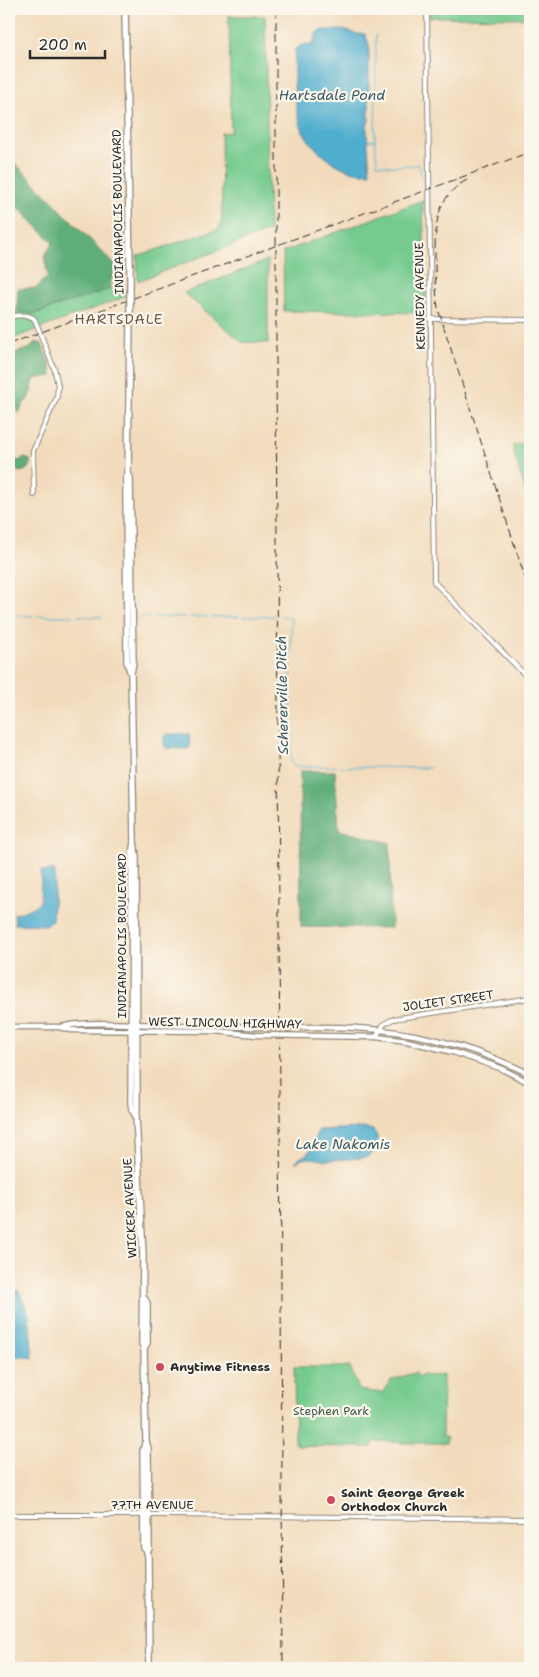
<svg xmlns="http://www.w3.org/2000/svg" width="539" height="1677" font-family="'Shantell Sans',sans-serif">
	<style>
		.green { fill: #74ca8e; stroke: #507a5c }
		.forest { fill: #5fae79; stroke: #456c52 }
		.water { fill: #4fadce; stroke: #3d6c7c }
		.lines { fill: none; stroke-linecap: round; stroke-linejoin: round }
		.stream { stroke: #4fadce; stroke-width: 1 }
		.secondary-casing { stroke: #8e8374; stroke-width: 6 }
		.primary-casing { stroke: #8e8374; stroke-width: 7 }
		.highway-casing { stroke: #8e8374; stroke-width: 8 }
		.secondary { stroke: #fff; stroke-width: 4 }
		.primary { stroke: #fff; stroke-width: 4.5 }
		.highway { stroke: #fff; stroke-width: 5.5 }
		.rail { stroke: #2b2b2b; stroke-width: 1; stroke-dasharray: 8 4; stroke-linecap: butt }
		.highway-bridge-casing { stroke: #8e8374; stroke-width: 8; stroke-linecap: butt }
		.highway-bridge { stroke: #fff; stroke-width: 5.5 }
		.poi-dot { fill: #d1495b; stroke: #fbf7ec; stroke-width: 2 }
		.labels { text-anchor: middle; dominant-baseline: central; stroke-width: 4.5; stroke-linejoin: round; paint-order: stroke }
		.street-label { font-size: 12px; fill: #2b2b2b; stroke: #fbf7ec }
		.poi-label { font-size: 12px; font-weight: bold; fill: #2b2b2b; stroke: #fbf7ec; text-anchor: start }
		.park-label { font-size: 12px; fill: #415b49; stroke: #fbf7ec }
		.water-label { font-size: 14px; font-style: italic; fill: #385864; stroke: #fbf7ec }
		.neighbourhood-label { font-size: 14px; letter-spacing: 1px; fill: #6e5348; stroke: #fbf7ec }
	</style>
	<rect width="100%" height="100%" fill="#fbf7ec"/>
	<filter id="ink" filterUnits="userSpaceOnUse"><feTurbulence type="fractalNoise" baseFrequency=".02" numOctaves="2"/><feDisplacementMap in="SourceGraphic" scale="10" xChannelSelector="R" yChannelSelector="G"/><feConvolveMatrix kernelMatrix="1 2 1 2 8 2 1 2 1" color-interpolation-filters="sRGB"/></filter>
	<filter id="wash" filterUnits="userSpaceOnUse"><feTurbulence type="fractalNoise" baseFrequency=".0096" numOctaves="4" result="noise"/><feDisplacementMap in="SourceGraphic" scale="20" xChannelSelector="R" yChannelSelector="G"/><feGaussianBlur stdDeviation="1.12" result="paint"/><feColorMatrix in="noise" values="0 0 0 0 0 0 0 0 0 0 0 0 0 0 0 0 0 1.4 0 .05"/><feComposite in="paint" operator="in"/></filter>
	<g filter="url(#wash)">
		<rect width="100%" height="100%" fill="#f2dbbc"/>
		<g class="green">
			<polygon points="429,9 530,9 530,18 429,17"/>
			<polygon points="229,16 265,16 269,231 138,281 137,256 219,229 222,218 221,133 231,132"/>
			<polygon points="423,200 426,313 284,311 283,252"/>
			<polygon points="268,260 268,343 242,342 184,293"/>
			<polygon points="124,284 125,297 9,340 9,315 17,312 34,314"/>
			<polygon points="530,441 530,507 512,446"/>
			<path d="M294,1367H350L359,1390L382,1393L391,1380C400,1379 406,1374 416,1373L418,1378L422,1375L433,1376L443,1375L442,1436L447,1438L446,1443H402L385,1441L373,1442L372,1447L299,1446L295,1443Z"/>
		</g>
		<g class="forest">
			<polygon points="9,157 115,265 109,289 33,314 17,312 18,289 36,288 48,276 44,256 53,243 9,198"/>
			<polygon points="37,342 42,344 50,365 52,376 34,379 32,390 27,401 25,401 19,413 17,412 17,409 14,404 9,404 9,355 31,348 34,343"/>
			<polygon points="25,458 30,460 30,467 24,471 19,472 18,470 14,472 9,470 9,460 18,461"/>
			<polygon points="300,771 335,771 339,830 390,843 391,928 301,927"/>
		</g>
		<g class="water">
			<path d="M323,30H345L357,34H365L369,44V120L367,125V132L370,173C364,173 357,173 351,171C332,165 307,145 301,126C293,103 293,73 295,49L302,45L313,44L317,32Z"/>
			<path d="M167,734H189L190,747L188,749L166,748C163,744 162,737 167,734Z"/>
			<path d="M41,871H54L55,873L52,921L46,925L15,924L14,914C22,913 35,907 40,901Z"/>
			<path d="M363,1128L373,1130C381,1139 378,1151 368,1157C356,1159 344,1159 332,1160C318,1162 308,1153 295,1163C298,1157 304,1157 308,1153C315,1145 314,1138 318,1130Z"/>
			<polygon points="9,1279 12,1289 19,1291 29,1315 33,1358 14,1356 9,1349"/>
		</g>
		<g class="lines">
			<g class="stream">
				<polyline points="375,16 390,15 389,9"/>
				<polyline points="376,35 375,140 377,164 390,166 419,165 422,177"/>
				<polyline points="367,141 374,140"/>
				<polyline points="424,182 425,187"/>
				<polyline points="9,615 33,616"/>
				<polyline points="37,616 74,616"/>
				<polyline points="78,616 101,617"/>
				<polyline points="281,616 291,618 291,757 293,766 430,768"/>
				<polyline points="138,617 149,617"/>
				<polyline points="155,617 185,617"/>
				<polyline points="190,617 208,617"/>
				<polyline points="212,617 239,617"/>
				<polyline points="243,617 275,616"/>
			</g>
		</g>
	</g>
	<g filter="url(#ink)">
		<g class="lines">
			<defs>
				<g id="secondary">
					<polyline points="427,9 434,582 530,680"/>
					<path d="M9,316C17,316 30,313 35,320L55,371L58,386L57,397L33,451L34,495"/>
					<polyline points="430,319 530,320"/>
					<polyline points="376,1037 384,1024 393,1019 530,998"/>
					<polyline points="9,1515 165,1515 530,1519"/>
				</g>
				<g id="primary">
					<polyline points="9,1027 59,1027 71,1030 214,1031 257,1035 376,1037 407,1041 453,1052 500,1068 530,1083"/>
					<path d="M61,1027C89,1020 136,1025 166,1025C198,1025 230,1027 261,1027C293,1028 324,1026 356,1028C417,1031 476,1048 530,1074"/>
				</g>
				<g id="highway">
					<polyline points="125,9 130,268"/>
					<polyline points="130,320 128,475 126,478 127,662 130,671"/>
					<polyline points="128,475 130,477 133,662 131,673 134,841 132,857 131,1103 132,1110 136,1116"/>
					<polyline points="134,841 136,857 137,1110 136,1116 143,1255 142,1344 144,1348 146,1441 148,1449 149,1549 147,1551"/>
					<polyline points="144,1298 147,1303 147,1343 144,1348"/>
					<polyline points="145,1443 143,1450 144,1548 147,1551 148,1557 149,1668"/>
				</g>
			</defs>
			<use href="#secondary" class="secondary-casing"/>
			<use href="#primary" class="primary-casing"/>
			<use href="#highway" class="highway-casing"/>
			<use href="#secondary" class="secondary"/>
			<use href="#primary" class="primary"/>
			<use href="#highway" class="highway"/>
			<g class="rail">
				<polyline points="276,9 276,356 283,1668"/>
				<path d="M467,180C435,197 435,227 435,258C435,275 436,292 438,309L530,593"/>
				<polyline points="9,344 530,152"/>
			</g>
			<defs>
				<polyline id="highway-bridge" points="130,320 130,268"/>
			</defs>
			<use href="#highway-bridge" class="highway-bridge-casing"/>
			<use href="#highway-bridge" class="highway-bridge"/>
		</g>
	</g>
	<g class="poi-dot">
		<circle cx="160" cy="1367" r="5"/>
		<circle cx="331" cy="1500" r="5"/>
	</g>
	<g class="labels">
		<g class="street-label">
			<text transform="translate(118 212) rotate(-91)">INDIANAPOLIS BOULEVARD</text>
			<text transform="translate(420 296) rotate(-91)">KENNEDY AVENUE</text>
			<text transform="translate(122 936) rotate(-90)">INDIANAPOLIS BOULEVARD</text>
			<text transform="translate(448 1001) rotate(-8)">JOLIET STREET</text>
			<text transform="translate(225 1023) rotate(1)">WEST LINCOLN HIGHWAY</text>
			<text transform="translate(130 1208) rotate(-93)">WICKER AVENUE</text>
			<text x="152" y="1505">77TH AVENUE</text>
		</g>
		<g class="poi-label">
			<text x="170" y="1367">Anytime Fitness</text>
			<text x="341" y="1493">Saint George Greek<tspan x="341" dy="14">Orthodox Church</tspan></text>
		</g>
		<g class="park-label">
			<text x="331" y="1411">Stephen Park</text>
		</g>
		<g class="water-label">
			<text x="332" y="95">Hartsdale Pond</text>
			<text transform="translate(282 695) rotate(-91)">Schererville Ditch</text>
			<text x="343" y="1144">Lake Nakomis</text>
		</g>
		<g class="neighbourhood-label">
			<text x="119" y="319">HARTSDALE</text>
		</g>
	</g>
	<rect width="539" height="1677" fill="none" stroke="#fbf7ec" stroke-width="30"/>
	<path d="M30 50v8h75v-8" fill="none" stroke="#2b2b2b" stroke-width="2.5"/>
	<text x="38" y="50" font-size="15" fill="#2b2b2b" stroke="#fbf7ec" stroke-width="4" paint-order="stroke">200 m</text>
</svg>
